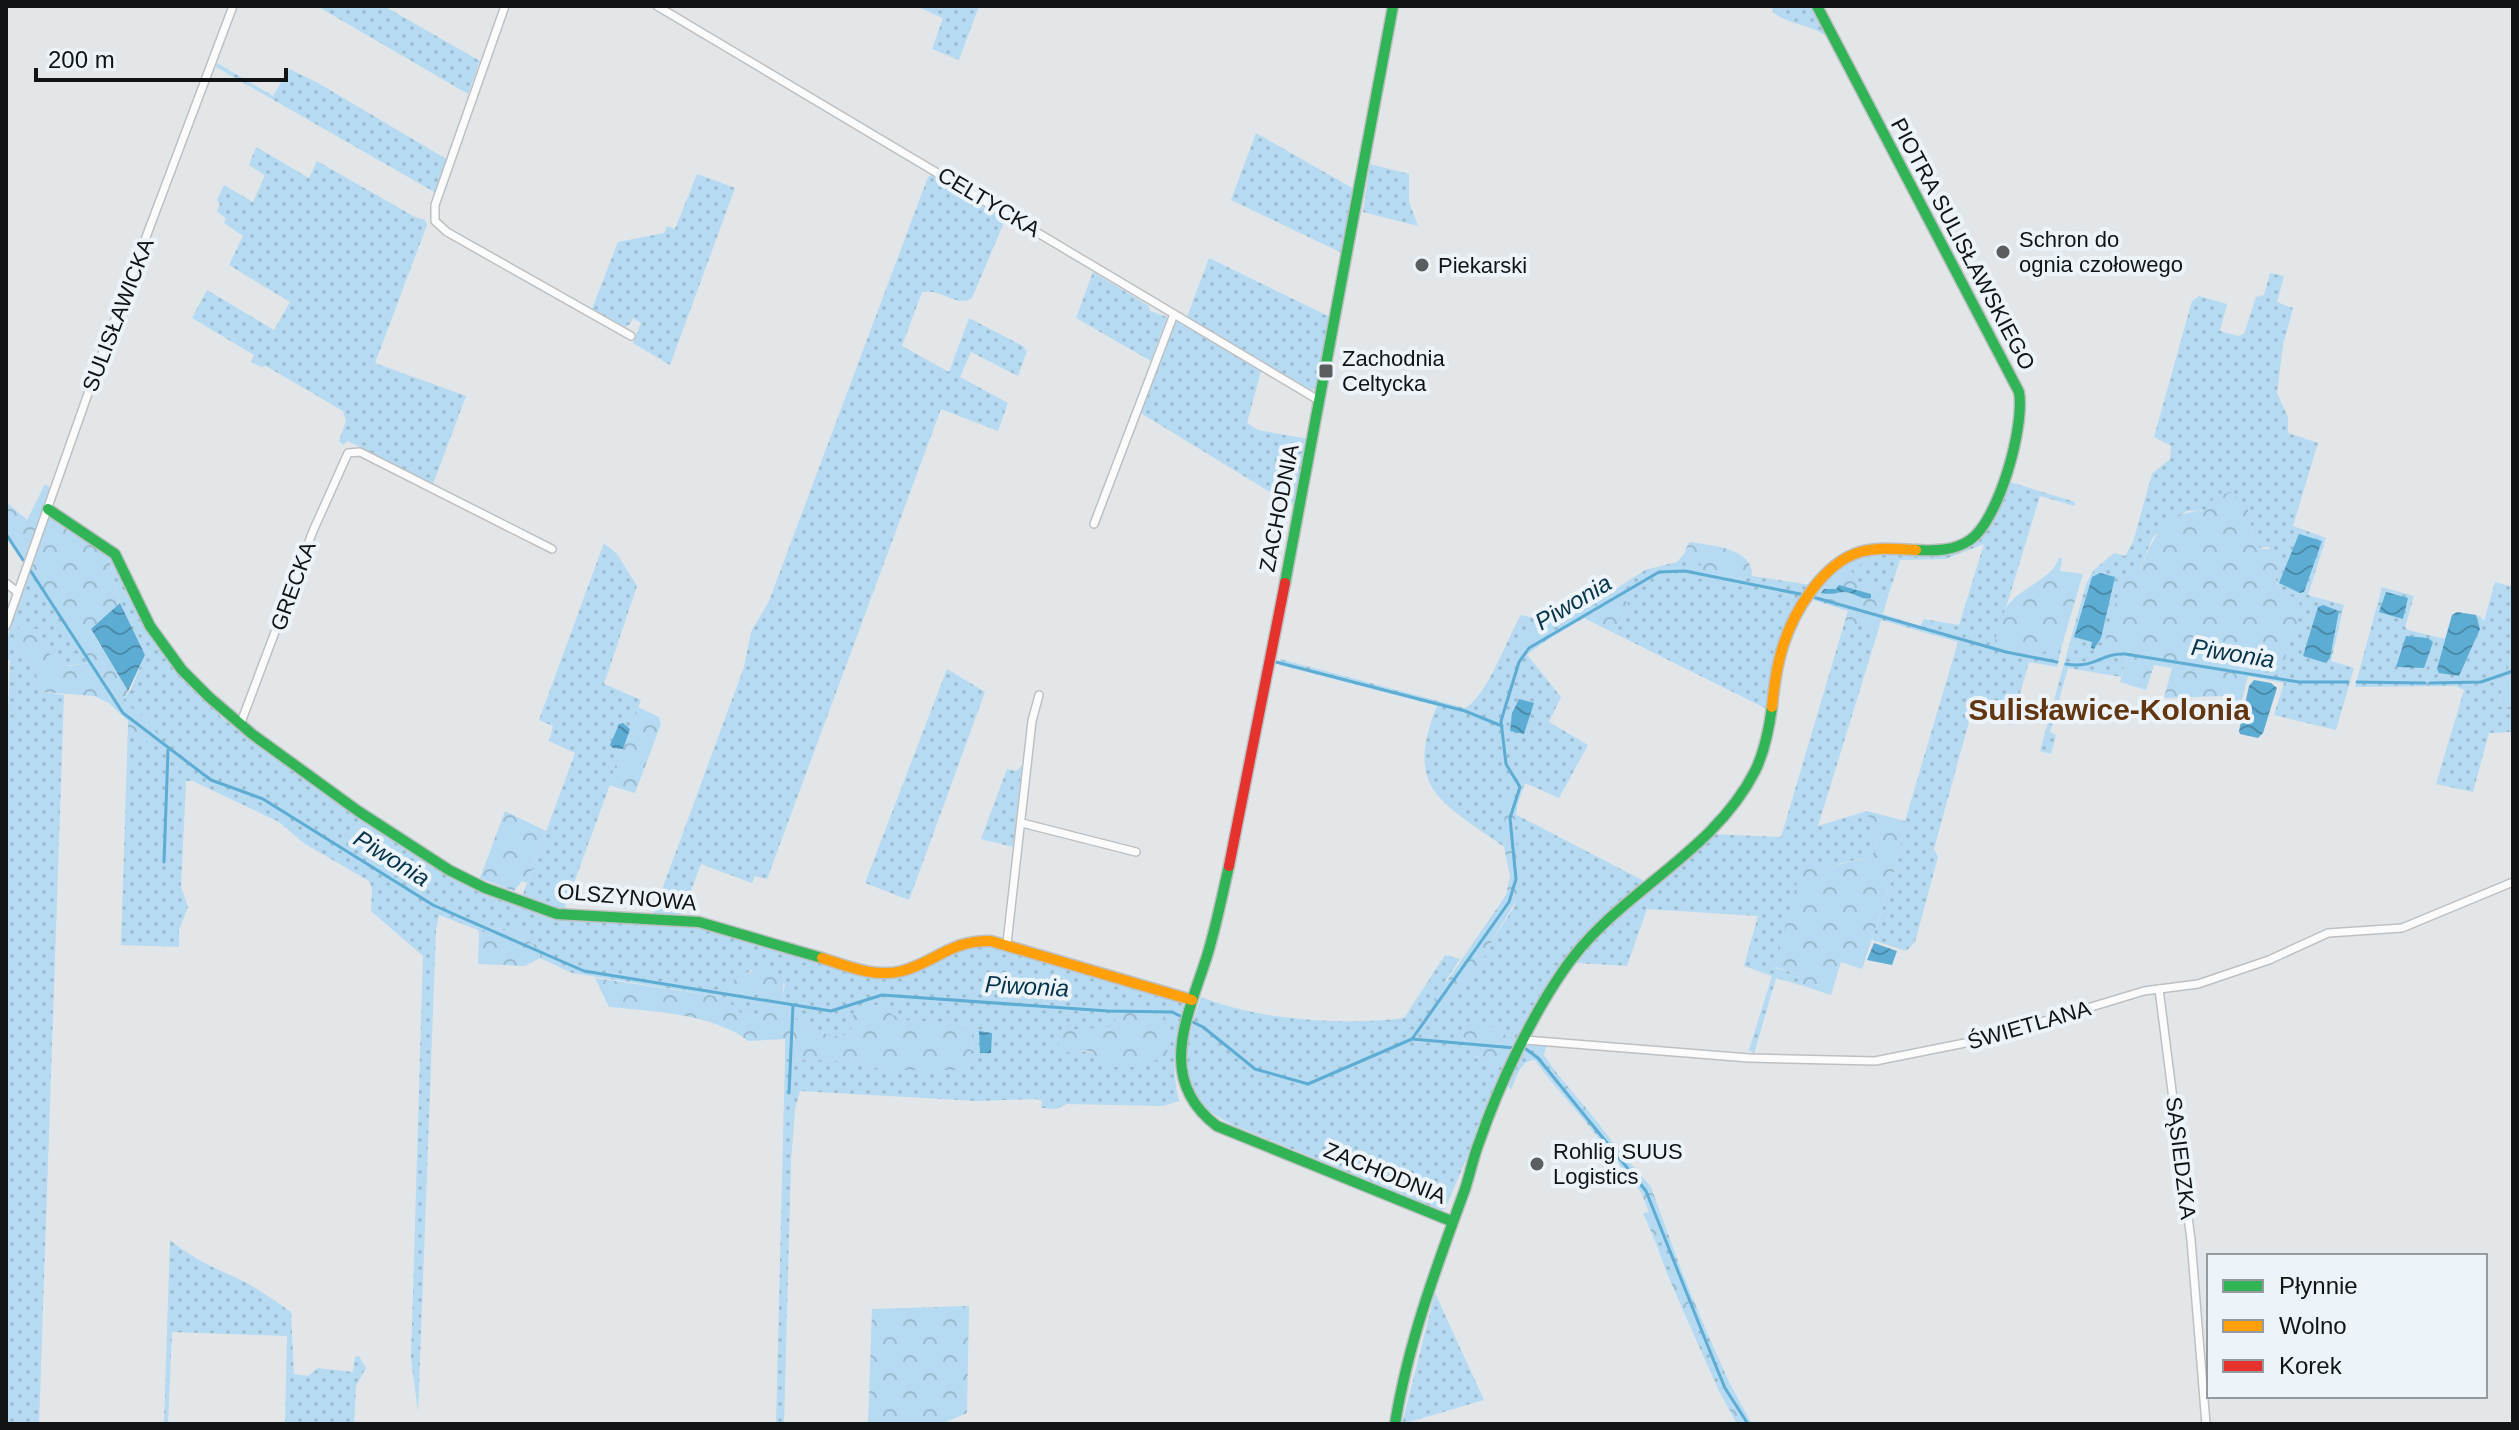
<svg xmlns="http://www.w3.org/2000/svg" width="2519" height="1430" font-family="Arial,sans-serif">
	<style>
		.green { fill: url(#green-dots); fill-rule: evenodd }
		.forest { fill: url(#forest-crowns) }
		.water { fill: url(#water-waves) }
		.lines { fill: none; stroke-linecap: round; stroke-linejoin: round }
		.stream { stroke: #5dacd3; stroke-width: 3 }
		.street-casing { stroke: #bdc0c2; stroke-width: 10 }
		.fast-casing { stroke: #bdc0c2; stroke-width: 13 }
		.slow-casing { stroke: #bdc0c2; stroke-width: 13 }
		.jam-casing { stroke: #bdc0c2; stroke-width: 13 }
		.street { stroke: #fbfbfc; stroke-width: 7 }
		.fast { stroke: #30b455; stroke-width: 10 }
		.slow { stroke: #ff9f0a; stroke-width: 10 }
		.jam { stroke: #e5322d; stroke-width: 10 }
		.poi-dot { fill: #5a5e5f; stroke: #edf4f9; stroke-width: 3 }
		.labels { text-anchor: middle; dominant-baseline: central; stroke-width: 8; stroke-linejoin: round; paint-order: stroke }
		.street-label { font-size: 22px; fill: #111415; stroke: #edf4f9 }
		.poi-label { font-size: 22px; fill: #111415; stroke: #edf4f9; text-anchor: start }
		.water-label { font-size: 24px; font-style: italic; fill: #06344b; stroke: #edf4f9 }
		.district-label { font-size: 30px; font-weight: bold; fill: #623611; stroke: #edf4f9 }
	</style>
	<defs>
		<pattern id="green-dots" width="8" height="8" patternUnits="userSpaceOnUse" patternTransform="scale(2)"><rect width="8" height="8" fill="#b5daf1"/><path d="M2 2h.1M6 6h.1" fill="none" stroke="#9bbace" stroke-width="1.8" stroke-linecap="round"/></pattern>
		<pattern id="forest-crowns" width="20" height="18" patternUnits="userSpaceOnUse" patternTransform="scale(2)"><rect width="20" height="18" fill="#b5daf1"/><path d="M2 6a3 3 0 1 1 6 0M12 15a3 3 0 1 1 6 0" fill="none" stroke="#9bbace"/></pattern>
		<pattern id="water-waves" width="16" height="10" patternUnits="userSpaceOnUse" patternTransform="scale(2)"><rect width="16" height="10" fill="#5dacd3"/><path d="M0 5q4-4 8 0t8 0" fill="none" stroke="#4b8baa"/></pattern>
	</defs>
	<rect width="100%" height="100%" fill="#e2e6e9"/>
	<g class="green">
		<polygon points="317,6 384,6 480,61 468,94"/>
		<polygon points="916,6 979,6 959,60 932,49 943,18"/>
		<path d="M1772,6H1813L1829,39C1815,24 1789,26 1773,12Z"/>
		<polygon points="217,63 273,96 289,69 318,83 448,160 436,193 216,67"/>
		<polygon points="1256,133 1354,189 1342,253 1231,200"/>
		<polygon points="256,147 309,178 317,161 415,217 425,220 427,225 375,363 466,396 433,484 348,441 343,445 339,441 346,421 343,411 266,366 261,367 251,362 254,355 192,318 207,290 274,330 290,302 229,265 243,236 224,223 226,219 217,211 220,204 217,200 224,185 253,202 265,175 249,165"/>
		<polygon points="1370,164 1409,174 1409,202 1418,226 1363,212"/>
		<polygon points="697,174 735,188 670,365 633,343 641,323 633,318 630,324 625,327 592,309 618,242 664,233 667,226 675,229"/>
		<path d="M932,175L1005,220L972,298C957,308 941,288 922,292L902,346L949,372L969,318L1023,346L1027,351L1018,376L971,352L960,377L1008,403L998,431L941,409L767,879L755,876L752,883L701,864L682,914H653L744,667L751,632L769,601L928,177Z"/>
		<polygon points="1209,258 1330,317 1317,388 1311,390 1187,317"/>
		<polygon points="1093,272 1149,306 1150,311 1167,317 1151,361 1076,318"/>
		<polygon points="2270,273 2284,276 2277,302 2293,308 2283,345 2277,393 2288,417 2288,433 2318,443 2293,526 2326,538 2308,595 2344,605 2331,661 2354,668 2336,730 2274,715 2284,683 2248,676 2284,594 2274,577 2269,547 2255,548 2248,509 2214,498 2207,510 2187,511 2153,537 2101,660 2118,654 2128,654 2121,677 2068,668 2050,732 2056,735 2051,754 2040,751 2086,584 2094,570 2114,553 2125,556 2133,542 2152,474 2170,459 2171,446 2154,437 2192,301 2199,296 2227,304 2220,331 2238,336 2244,334 2256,297 2264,295"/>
		<polygon points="1175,320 1261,371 1247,423 1258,430 1308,439 1293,506 1139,412"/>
		<polygon points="2007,481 2075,502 2075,506 2040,496 1994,647 2031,656 2062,645 2057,667 2029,662 2011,725 1970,718 1934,849 1938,857 1915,942 1906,951 1872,940 1896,866 1905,821 1958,642 1881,620 1883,614 1920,626 1924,619 1959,625 1984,544 1946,559 1900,560 1889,593 1857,581 1850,569 1868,561 1868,554 1971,543"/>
		<polygon points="604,543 617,554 637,586 604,684 641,700 630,729 623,723 619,724 614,735 620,750 623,749 564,910 525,898 523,894 575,753 549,741 553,726 539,720"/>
		<polygon points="1684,554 1721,576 1738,579 1752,576 1811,585 1801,600 1769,710 1614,633 1629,607 1619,587 1645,570 1677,562"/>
		<path d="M108,555L119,567L128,596L151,636L193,687L221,717L368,823L457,881L495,898L561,919L696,925L881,978C908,979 924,964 947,953C962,947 977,946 992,945L1180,1000L1184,1007C1174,1039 1171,1069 1179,1101L1163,1106L1067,1104L1056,1109L1041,1108L1042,1101L1036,1099L977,1101L800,1091L795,1109L791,1162L784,1424H776L785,1059L849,1061L886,1070H969L973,1025L900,1020L876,1005L857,1008L856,1035L830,1036L793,1018L791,1003H782L785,984L751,970L740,979L730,981L725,993C740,998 750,986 763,990L761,1016L743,1015L723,997L572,973L540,958V947L530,942L519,930L494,928L479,934L478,930L439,915L436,930L418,1412L411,1359L423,956L371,911L372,888L369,881L305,844L279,822L193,781H186L181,887L188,907L179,930V947L121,945L128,727L149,742L151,724L123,701L132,687L145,655L120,603ZM1114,1011L1134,1067L1099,1058L1093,1052L1075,1051L1117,1026Z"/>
		<path d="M29,568L90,662C57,671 49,662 40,630L16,648L34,672L41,692L64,695L39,1424H6V780L10,660L6,659V642Z"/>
		<polygon points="2495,582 2513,587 2513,652 2498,705 2513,711 2513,732 2489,733 2473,792 2436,784 2464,690 2456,686 2355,687 2382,587 2414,596 2405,627 2408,630 2445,639 2452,615 2457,612 2480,616 2484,621"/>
		<path d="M1582,610L1584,618L1552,637L1540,627L1524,651L1561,697L1549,722L1588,745L1559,798L1525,783L1518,803L1507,800C1504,816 1508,831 1504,847C1442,802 1403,790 1437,706L1280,665V659L1465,708C1487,697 1507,638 1521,615C1548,621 1557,625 1582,610Z"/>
		<path d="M1845,621L1878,631L1818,826L1867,811L1877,849L1871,857L1841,863L1835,867L1810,863L1775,968L1802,975L1800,985L1776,978L1754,1054L1749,1050L1772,976L1744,966L1758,916L1647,909L1627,966L1576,963C1615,914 1667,880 1710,834L1781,837Z"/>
		<polygon points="947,669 985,692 909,900 865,883"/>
		<polygon points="1022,766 1013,847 981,839 1007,769 1016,771"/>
		<path d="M1515,814L1646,882L1611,911L1521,1037L1505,1035L1486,1023L1463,1039L1477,1058L1491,1069L1506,1066L1445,1209L1441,1210L1231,1124C1169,1094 1183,1052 1201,997C1258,1020 1344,1026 1404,1018L1445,955L1460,959L1446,980L1436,1009L1479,968L1489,946L1514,907L1522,882L1514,836Z"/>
		<path d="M1531,1045L1546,1046L1544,1055L1555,1071L1545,1074L1535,1060C1520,1060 1516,1078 1511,1090L1507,1084L1527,1046Z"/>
		<polygon points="1591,1114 1618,1149 1612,1155 1584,1120"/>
		<polygon points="1667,1231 1682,1272 1669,1278 1653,1236"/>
		<path d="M170,1240C188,1255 209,1266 230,1275C252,1284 272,1299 291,1312L294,1374L308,1376L318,1368L353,1372L355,1357L359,1356L366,1368L356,1386L354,1424H285L287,1336L172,1332L168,1424H164Z"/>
		<polygon points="1435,1293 1484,1400 1402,1424"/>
		<polygon points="1705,1328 1730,1384 1719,1391 1693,1333"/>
	</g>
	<g class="forest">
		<path d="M45,484L52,489L44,513L108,555L120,603L91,630L128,691L123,701L151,724L157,734L149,742L128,727V721L109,703L94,696L41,692L34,672L16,648L20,624L40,630C48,659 58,673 90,662L6,534V502L27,520Z"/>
		<path d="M2230,492L2248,509L2255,548L2283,551L2274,578L2284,594L2297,598L2302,609L2281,670L2248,676L2239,711L2232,700L2226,696L2164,698L2172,668L2154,665L2146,690L2120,682L2128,654L2111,655L2100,660L2123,575L2139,571C2154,536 2164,512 2207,510L2214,498Z"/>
		<path d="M1689,542C1710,545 1754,548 1752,576L1738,579L1721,576L1716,582L1699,578L1702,565L1684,554Z"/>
		<path d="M1868,554V561L1850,569L1857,581L1889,593L1878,631L1845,621L1848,611L1813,600C1826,579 1845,562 1868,554Z"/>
		<path d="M2059,558H2062L2060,571L2083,574L2062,645L2031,656L1993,648C1997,636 1999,621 2005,610C2016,588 2052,581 2059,558Z"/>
		<polygon points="1619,587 1629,607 1614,633 1584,618 1582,610"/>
		<polygon points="1529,627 1540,627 1552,637 1526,655 1521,644"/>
		<polygon points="2513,652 2513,711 2498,705"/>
		<polygon points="638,707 659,717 661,724 635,793 608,785"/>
		<polygon points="1507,799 1518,803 1514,826 1522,882 1520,894 1489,946 1479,968 1436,1009 1434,1000 1506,895 1510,876 1504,847 1506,838 1504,816"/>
		<polygon points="505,811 546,831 527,883 522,881 514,891 480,878"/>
		<path d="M1867,811L1905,821L1896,866L1862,969L1841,962L1831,995L1800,985L1802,975L1775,967L1800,870L1810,863L1835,867C1849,858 1866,864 1877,849Z"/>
		<polygon points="494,928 519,930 530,942 540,947 540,958 525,966 478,964 479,934"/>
		<path d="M763,967C785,970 785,984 782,1003L793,1004V1018L830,1036L855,1035L849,1024L857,1007L877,1005L901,1020L973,1025L969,1070H886L849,1061L785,1059V1039L748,1041C715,1014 651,1011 609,1007L595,978L723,997L743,1015L761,1016L762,990C752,987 740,997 724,994L730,981C742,978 750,970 763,967Z"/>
		<path d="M1113,1011L1164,1014L1169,1035L1167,1057L1134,1067H1102L1093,1052C1079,1048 1071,1055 1058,1051L1060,1031L1117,1026Z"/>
		<path d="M1486,1023L1505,1035L1521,1037L1506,1066L1491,1069C1480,1060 1464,1048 1463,1033L1471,1024Z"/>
		<polygon points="1555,1071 1591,1114 1584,1120 1545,1074"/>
		<polygon points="1618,1149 1651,1187 1667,1231 1653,1236 1643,1213 1649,1212 1641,1192 1612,1155"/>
		<polygon points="1682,1272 1705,1328 1693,1333 1669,1278"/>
		<polygon points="969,1306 967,1413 941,1424 868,1424 872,1309"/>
		<polygon points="1730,1384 1752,1424 1737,1424 1719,1391"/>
	</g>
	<g class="water">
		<polygon points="2299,534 2322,541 2304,592 2300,593 2279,583"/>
		<polygon points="2100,573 2115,577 2101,638 2094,649 2091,648 2092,642 2074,637 2092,577"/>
		<path d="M1839,585L1871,594V598C1861,601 1855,592 1843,592C1835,593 1830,595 1821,593L1824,589H1836Z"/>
		<polygon points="2386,592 2408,598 2403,619 2379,612"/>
		<polygon points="120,603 145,655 128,691 91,629"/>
		<polygon points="2323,605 2339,611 2330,658 2326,663 2303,656 2318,607"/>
		<polygon points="2457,612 2476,615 2480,629 2459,676 2439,673 2437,669 2452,615"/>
		<polygon points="2406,636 2428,638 2433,642 2424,668 2396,667"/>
		<polygon points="2254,680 2271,683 2277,688 2263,733 2258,738 2240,734 2239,731 2249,686"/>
		<polygon points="1519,699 1534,703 1524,734 1510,731 1512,713"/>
		<polygon points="623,723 630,729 623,749 613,748 610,745 619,724"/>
		<polygon points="1874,943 1897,951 1892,965 1867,960"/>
		<polygon points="979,1031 992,1033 991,1053 980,1053"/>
	</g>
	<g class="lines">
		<g class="stream">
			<polyline points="6,534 23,560"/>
			<polyline points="30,570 123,713 211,780 263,799 433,905 584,971 831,1011 882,995 1108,1011 1172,1012 1203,1027 1255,1069 1308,1084 1412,1039 1509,902 1516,879 1510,818 1520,787 1506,764 1501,721 1519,662 1529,648 1659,572 1685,571 1805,595"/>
			<polyline points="1813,597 2006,652 2057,662"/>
			<polyline points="1276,662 1465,711 1502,726"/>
			<path d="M2066,664C2096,669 2100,653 2125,654L2299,682H2348"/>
			<polyline points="2357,682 2425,683"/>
			<polyline points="2430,683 2481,682 2513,671"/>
			<polyline points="164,862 168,750"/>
			<polyline points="1412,1039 1515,1048"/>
			<polyline points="1526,1049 1538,1058 1646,1191 1715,1364 1725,1388 1748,1424"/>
			<polyline points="789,1093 793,1005"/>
		</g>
		<defs>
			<g id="street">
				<polyline points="505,6 435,205 435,221 447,232 631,336"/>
				<polyline points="657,6 1320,401"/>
				<polyline points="1094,524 1174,314"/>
				<polyline points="6,583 16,591"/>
				<polyline points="6,626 102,354 233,6"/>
				<polyline points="240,725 313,531 348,453 360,452 552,549"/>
				<polyline points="1022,823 1136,852"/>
				<polyline points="1007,943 1032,721 1039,695"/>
				<polyline points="2159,989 2191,1240 2206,1424"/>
				<polyline points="1525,1040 1749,1058 1875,1061 1985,1039 2144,991 2198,984 2269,960 2328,933 2402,928 2513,882"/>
			</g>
			<g id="fast">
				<path d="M1817,6L2019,392C2025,426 1999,520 1970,540C1954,551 1934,551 1916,550"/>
				<polyline points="48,509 115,554 150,626 182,670 209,697 252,734 358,811 449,870 485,888 557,914 699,922 822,958"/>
				<polyline points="1285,583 1393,6"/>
				<path d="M1229,866C1222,896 1216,927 1207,956C1188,1016 1155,1079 1217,1126L1451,1221"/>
				<path d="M1395,1424C1408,1343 1436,1268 1464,1192C1470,1175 1473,1157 1480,1140C1499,1085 1530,1019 1563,971C1614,894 1712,856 1755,771C1765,751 1769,729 1772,707"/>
			</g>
			<g id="slow">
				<path d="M1772,707C1774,686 1777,665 1783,646C1794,611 1823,563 1860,552C1878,547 1898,549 1916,550"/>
				<path d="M822,958C847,966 875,978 902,971C936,962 950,940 991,941L1192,1000"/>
			</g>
			<polyline id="jam" points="1229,866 1285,583"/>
		</defs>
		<use href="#street" class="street-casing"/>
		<use href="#fast" class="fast-casing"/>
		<use href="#slow" class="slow-casing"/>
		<use href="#jam" class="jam-casing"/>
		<use href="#street" class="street"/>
		<use href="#fast" class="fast"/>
		<use href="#slow" class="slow"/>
		<use href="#jam" class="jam"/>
	</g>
	<g class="poi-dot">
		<circle cx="2003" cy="252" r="8"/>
		<circle cx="1422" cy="265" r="8"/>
		<rect x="1318" y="363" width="16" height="16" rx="4"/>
		<circle cx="1537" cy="1164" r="8"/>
	</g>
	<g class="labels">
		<g class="street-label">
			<text transform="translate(989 202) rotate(31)">CELTYCKA</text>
			<text transform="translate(1963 244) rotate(62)">PIOTRA SULISŁAWSKIEGO</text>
			<text transform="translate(118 315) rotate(-69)">SULISŁAWICKA</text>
			<text transform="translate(1279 508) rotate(-79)">ZACHODNIA</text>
			<text transform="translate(293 586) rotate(-70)">GRECKA</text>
			<text transform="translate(627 897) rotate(5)">OLSZYNOWA</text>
			<text transform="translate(2029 1025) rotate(-16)">ŚWIETLANA</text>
			<text transform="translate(2181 1158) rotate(83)">SĄSIEDZKA</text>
			<text transform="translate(1385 1173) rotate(22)">ZACHODNIA</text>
		</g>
		<g class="poi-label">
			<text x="2019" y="239">Schron do<tspan x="2019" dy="25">ognia czołowego</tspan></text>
			<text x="1438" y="265">Piekarski</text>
			<text x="1342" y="358">Zachodnia<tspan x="1342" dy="25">Celtycka</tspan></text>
			<text x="1553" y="1151">Rohlig SUUS<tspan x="1553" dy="25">Logistics</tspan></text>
		</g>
		<g class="water-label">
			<text transform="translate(1573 602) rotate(-31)">Piwonia</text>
			<text transform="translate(2233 653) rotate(9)">Piwonia</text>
			<text transform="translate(392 858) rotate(32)">Piwonia</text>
			<text transform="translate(1027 986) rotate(3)">Piwonia</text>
		</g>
		<g class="district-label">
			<text x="2109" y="709">Sulisławice-Kolonia</text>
		</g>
	</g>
	<rect width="2519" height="1430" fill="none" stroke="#111415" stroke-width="16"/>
	<rect x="2207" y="1254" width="280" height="144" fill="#edf4f9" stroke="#959a9e" stroke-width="2"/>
	<rect x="2223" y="1280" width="40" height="12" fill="#30b455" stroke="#959a9e" stroke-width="2"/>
	<text x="2279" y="1294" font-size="24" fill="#111415">Płynnie</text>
	<rect x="2223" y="1320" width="40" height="12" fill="#ff9f0a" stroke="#959a9e" stroke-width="2"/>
	<text x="2279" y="1334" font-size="24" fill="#111415">Wolno</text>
	<rect x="2223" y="1360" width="40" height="12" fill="#e5322d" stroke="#959a9e" stroke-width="2"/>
	<text x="2279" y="1374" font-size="24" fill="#111415">Korek</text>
	<path d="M36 68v12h250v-12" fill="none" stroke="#111415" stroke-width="4"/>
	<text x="48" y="68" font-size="24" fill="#111415" stroke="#edf4f9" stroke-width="6" paint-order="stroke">200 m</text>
</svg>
